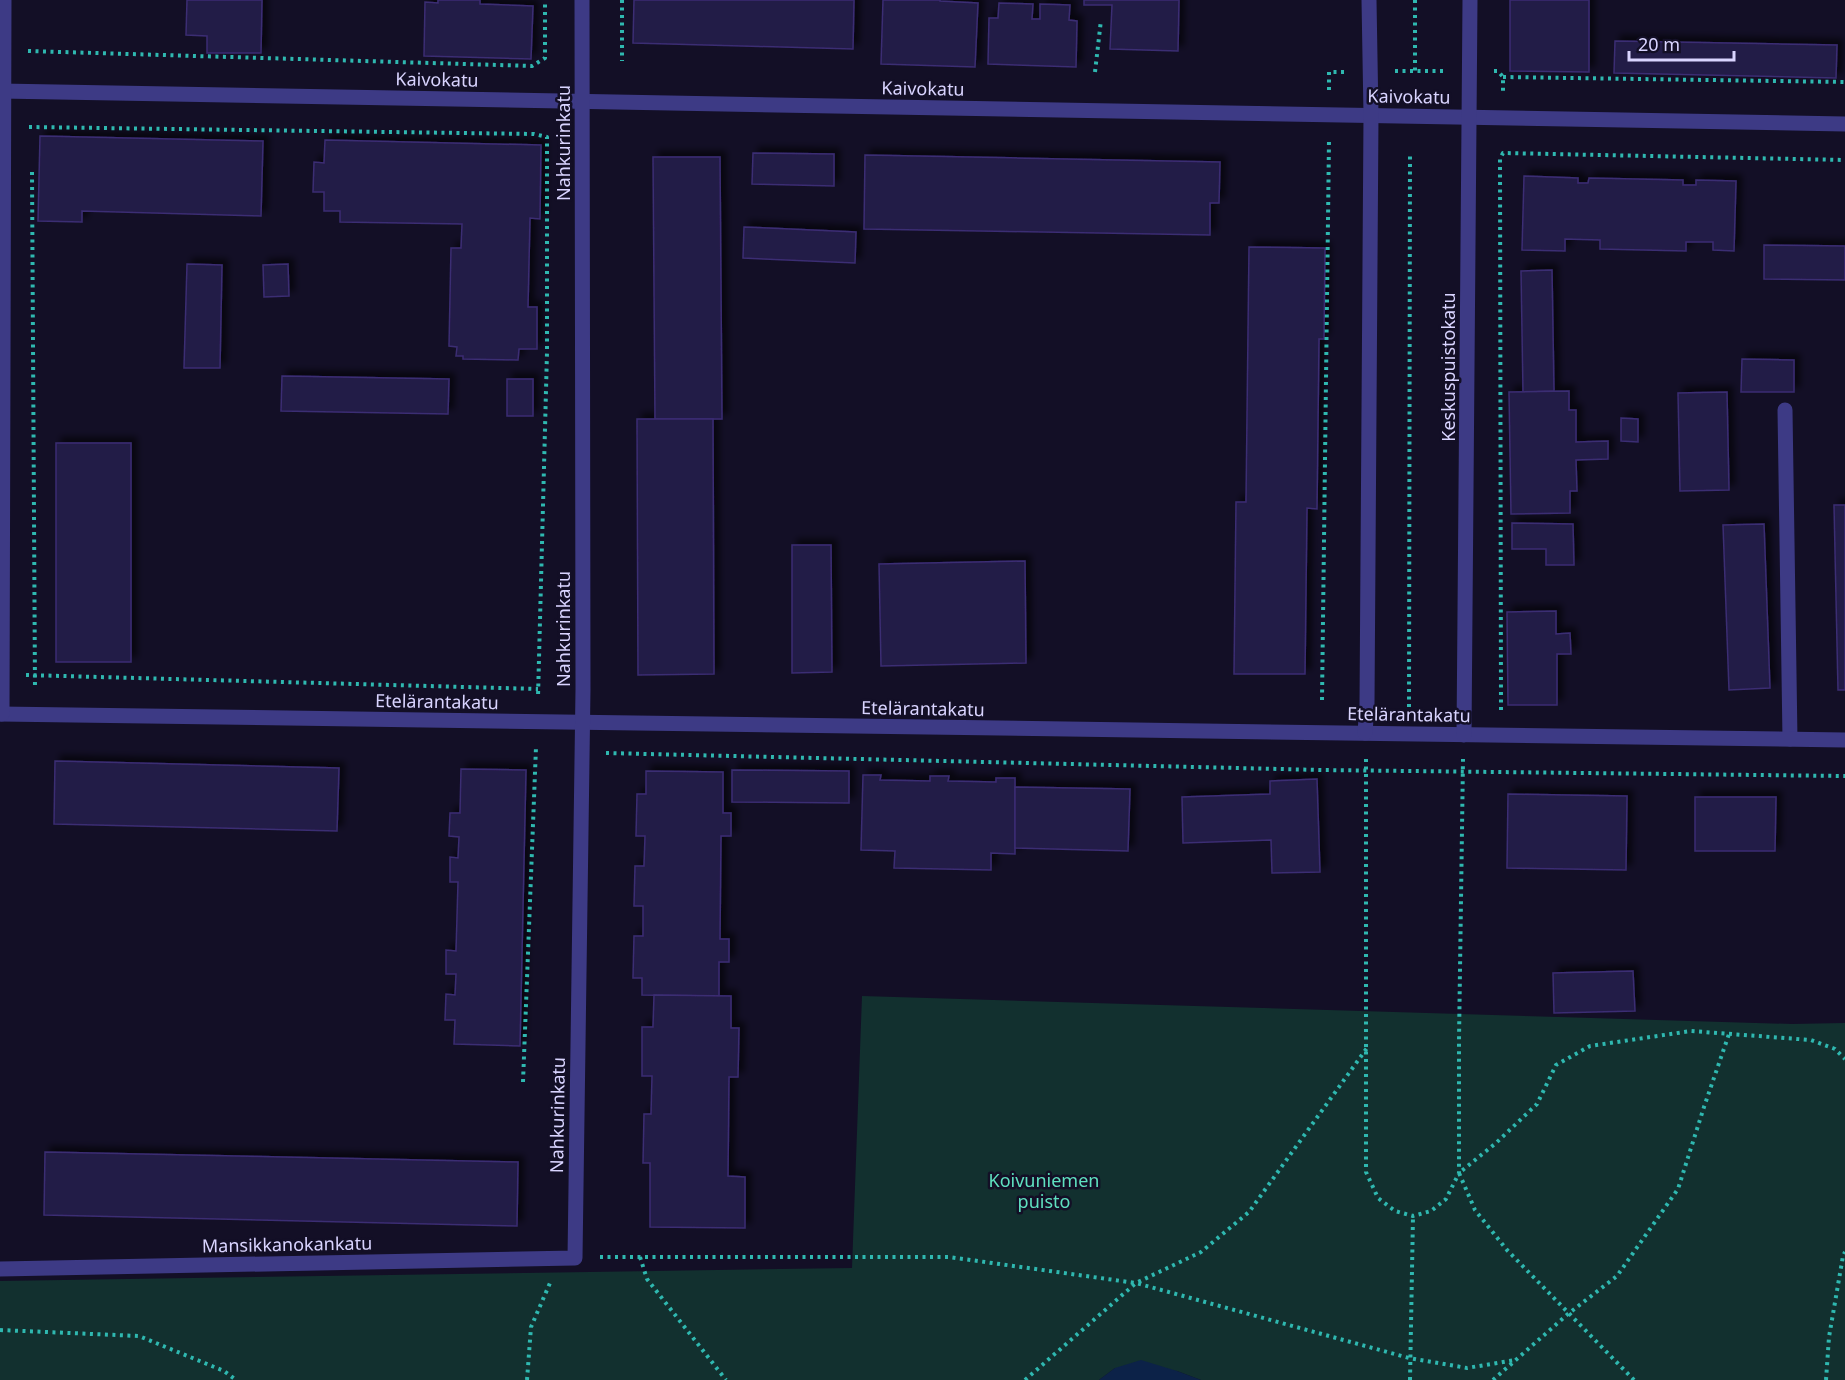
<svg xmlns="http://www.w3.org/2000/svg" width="1845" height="1380" font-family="'Noto Sans',sans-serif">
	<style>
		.green { fill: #12302f }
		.water { fill: #0c2248 }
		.building { fill: #241b47; stroke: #3b2d73; stroke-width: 1.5; filter: url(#shadow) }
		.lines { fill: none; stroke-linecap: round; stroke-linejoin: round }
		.path { stroke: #2fb8b0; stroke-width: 4; stroke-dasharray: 3 4.5; stroke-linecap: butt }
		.minor { stroke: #3d3a85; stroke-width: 15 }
		.labels { text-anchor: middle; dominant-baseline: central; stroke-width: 5; stroke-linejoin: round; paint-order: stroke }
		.street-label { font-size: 18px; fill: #d9d4ff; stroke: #130f26 }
		.park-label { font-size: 18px; fill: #5fe0c0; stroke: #130f26 }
	</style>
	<defs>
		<filter id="shadow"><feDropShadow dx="5.5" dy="-5.5" stdDeviation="3" flood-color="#0009"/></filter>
	</defs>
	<rect width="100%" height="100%" fill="#130f26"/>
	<polygon class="green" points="862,996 1792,1024 1845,1023 1845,1380 1201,1380 1177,1371 1115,1368 1099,1380 0,1380 0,1281 852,1268"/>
	<polygon class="water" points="1141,1360 1177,1371 1201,1380 1099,1380 1115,1368"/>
	<g class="building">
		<polygon points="187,0 262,0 261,53 207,53 207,36 186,35"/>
		<polygon points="438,0 480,0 480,4 533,6 531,59 424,56 425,2 438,3"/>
		<polygon points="634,0 854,0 853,49 633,43"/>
		<polygon points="883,0 940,0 940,1 978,3 975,67 881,64"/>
		<polygon points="1084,0 1179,0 1178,51 1110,49 1112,5 1084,5"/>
		<polygon points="1510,0 1589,0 1589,72 1510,71"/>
		<polygon points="999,3 1033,4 1032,19 1040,19 1040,4 1070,5 1069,20 1077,21 1076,67 988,64 989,18 998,18"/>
		<polygon points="1615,41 1837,45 1836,78 1614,73"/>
		<polygon points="40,136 263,141 261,216 82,211 82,222 38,221"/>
		<polygon points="325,140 541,145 540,219 530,218 528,307 537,307 537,349 519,349 518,360 463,359 463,356 456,356 457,347 449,346 451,248 461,248 462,224 340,222 340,211 324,211 324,192 313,192 314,162 324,163"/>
		<polygon points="753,153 834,154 834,186 752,184"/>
		<polygon points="865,155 1220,162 1219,203 1210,203 1210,235 864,229"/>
		<polygon points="653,157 720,157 722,419 655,419"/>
		<polygon points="1524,176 1578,178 1578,183 1588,183 1589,178 1683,180 1683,185 1696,185 1696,180 1736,181 1734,251 1713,250 1713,242 1686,242 1686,251 1600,249 1600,240 1565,239 1565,251 1522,250"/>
		<polygon points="744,227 856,232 855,263 743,258"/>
		<polygon points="1764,245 1845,246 1845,280 1764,279"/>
		<polygon points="1249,247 1325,248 1324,339 1319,339 1317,509 1307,508 1305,674 1234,674 1236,502 1246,502"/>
		<polygon points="187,264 222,265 220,368 184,368"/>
		<polygon points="288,264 289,296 264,297 263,265"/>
		<polygon points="1552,270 1554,391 1523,392 1521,271"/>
		<polygon points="1742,359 1794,360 1794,392 1741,392"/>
		<polygon points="282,376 449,379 448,414 281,411"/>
		<rect x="507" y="379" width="26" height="37"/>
		<polygon points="1569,391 1569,410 1576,410 1576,442 1608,441 1608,459 1576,460 1577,491 1570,491 1570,513 1511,514 1509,392"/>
		<polygon points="1727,392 1729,490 1680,491 1678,393"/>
		<polygon points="1621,418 1638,419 1638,442 1621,441"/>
		<polygon points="637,419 713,419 714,674 638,675"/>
		<rect x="56" y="443" width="75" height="219"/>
		<polygon points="1834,505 1845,505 1845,690 1838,690"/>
		<polygon points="1512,523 1573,524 1574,565 1546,565 1546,549 1512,549"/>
		<polygon points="1764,524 1770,688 1729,690 1723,525"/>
		<polygon points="792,545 831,545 832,672 792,673"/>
		<polygon points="1025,561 1026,663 881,666 879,564"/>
		<polygon points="1556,611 1556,634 1570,633 1571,654 1557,654 1557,705 1508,705 1507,612"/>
		<polygon points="55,761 339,768 337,831 54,824"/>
		<polygon points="461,769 526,770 520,1046 454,1044 455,1020 445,1020 446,994 455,995 456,974 446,974 446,950 456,951 458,882 450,882 450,857 458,858 459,837 449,836 450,813 460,813"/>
		<polygon points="732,770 849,771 849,803 732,802"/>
		<polygon points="646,771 723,772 723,813 731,813 731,836 721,836 720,939 729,939 729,962 719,962 719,996 642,995 642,978 633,978 634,936 643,936 643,906 634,906 635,866 644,866 645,836 636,836 637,794 646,794"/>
		<polygon points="863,775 881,775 880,780 930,781 930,776 949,776 948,781 996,782 996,778 1015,778 1015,854 991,853 991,870 894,868 895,851 861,850"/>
		<polygon points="1317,779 1320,872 1272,873 1271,840 1183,843 1182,797 1270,794 1270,781"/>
		<polygon points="1015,787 1130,789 1128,851 1015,848"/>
		<polygon points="1508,794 1627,796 1626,870 1507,868"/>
		<polygon points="1695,797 1776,797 1775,851 1695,851"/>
		<polygon points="1633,971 1635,1011 1554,1013 1553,973"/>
		<polygon points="654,995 731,996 731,1028 739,1028 738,1077 729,1077 728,1176 745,1177 745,1228 650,1227 650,1163 643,1163 644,1114 651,1114 652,1076 642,1076 642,1027 653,1027"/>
		<polygon points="45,1152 518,1162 517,1226 44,1215"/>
	</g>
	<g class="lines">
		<g class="path">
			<polyline points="622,0 622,61"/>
			<polyline points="1415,0 1415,71"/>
			<polyline points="28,51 532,66 545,58 545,0"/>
			<polyline points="1395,71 1444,71"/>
			<polyline points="1494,71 1498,71 1503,77 1503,94"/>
			<polyline points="1095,72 1101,20"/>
			<polyline points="1503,77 1845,82"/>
			<polyline points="1329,90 1329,72 1345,72"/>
			<polyline points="29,127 534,134 547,137 547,352 538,697"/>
			<polyline points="32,172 35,689"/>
			<polyline points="26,675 538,689"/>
			<polyline points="1322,700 1329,140"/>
			<polyline points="1409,707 1410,155"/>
			<polyline points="1501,710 1500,159 1503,153 1845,160"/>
			<polyline points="606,753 1322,770 1845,776"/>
			<polyline points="1366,759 1366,1172 1378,1198 1395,1211 1413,1216 1431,1211 1446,1199 1459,1173 1459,1040 1463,759"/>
			<polyline points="523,1082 536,747"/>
			<polyline points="600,1257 949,1257 1136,1283 1409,1358 1467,1368 1515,1360"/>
			<polyline points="640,1257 647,1279 726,1380"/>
			<polyline points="0,1330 139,1336 224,1371 236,1380"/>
			<polyline points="527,1380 531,1327 550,1283"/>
			<polyline points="1025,1380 1136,1283 1201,1252 1249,1212 1367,1048"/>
			<polyline points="1410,1380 1413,1216"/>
			<polyline points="1493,1380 1568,1314 1617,1276 1678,1189 1704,1107 1729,1034"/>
			<polyline points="1634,1380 1507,1250 1475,1210 1459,1173 1496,1143 1537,1104 1556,1065 1590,1046 1691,1031 1811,1040 1835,1049 1845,1059"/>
			<polyline points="1826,1380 1829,1337 1843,1256 1845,1252"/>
		</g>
		<g class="minor">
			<polyline points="0,91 1845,124"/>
			<polyline points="1785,410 1790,739"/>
			<polyline points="0,714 1845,740"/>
			<polyline points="2,714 4,0"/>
			<polyline points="1365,733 1367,705 1371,115 1369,0"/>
			<polyline points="1464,735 1470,0"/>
			<polyline points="0,1269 575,1258 583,689 582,0"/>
		</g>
	</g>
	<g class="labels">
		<g class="street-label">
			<text transform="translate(437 79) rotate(1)">Kaivokatu</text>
			<text transform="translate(923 88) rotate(1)">Kaivokatu</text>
			<text transform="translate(1409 96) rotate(1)">Kaivokatu</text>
			<text transform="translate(563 143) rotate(-90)">Nahkurinkatu</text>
			<text transform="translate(1448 367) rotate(-90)">Keskuspuistokatu</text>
			<text transform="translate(563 629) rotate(-90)">Nahkurinkatu</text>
			<text transform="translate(437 701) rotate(1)">Etelärantakatu</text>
			<text transform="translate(923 708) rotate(1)">Etelärantakatu</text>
			<text transform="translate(1409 714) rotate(1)">Etelärantakatu</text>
			<text transform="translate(557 1115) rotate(-89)">Nahkurinkatu</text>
			<text transform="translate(287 1244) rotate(-1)">Mansikkanokankatu</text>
		</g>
		<g class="park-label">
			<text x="1044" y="1180">Koivuniemen<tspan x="1044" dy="21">puisto</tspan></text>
		</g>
	</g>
	<path d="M1629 51v9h105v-9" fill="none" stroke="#d9d4ff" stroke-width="3"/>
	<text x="1638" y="51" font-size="18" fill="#d9d4ff" stroke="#130f26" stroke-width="4.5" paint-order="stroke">20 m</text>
</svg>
